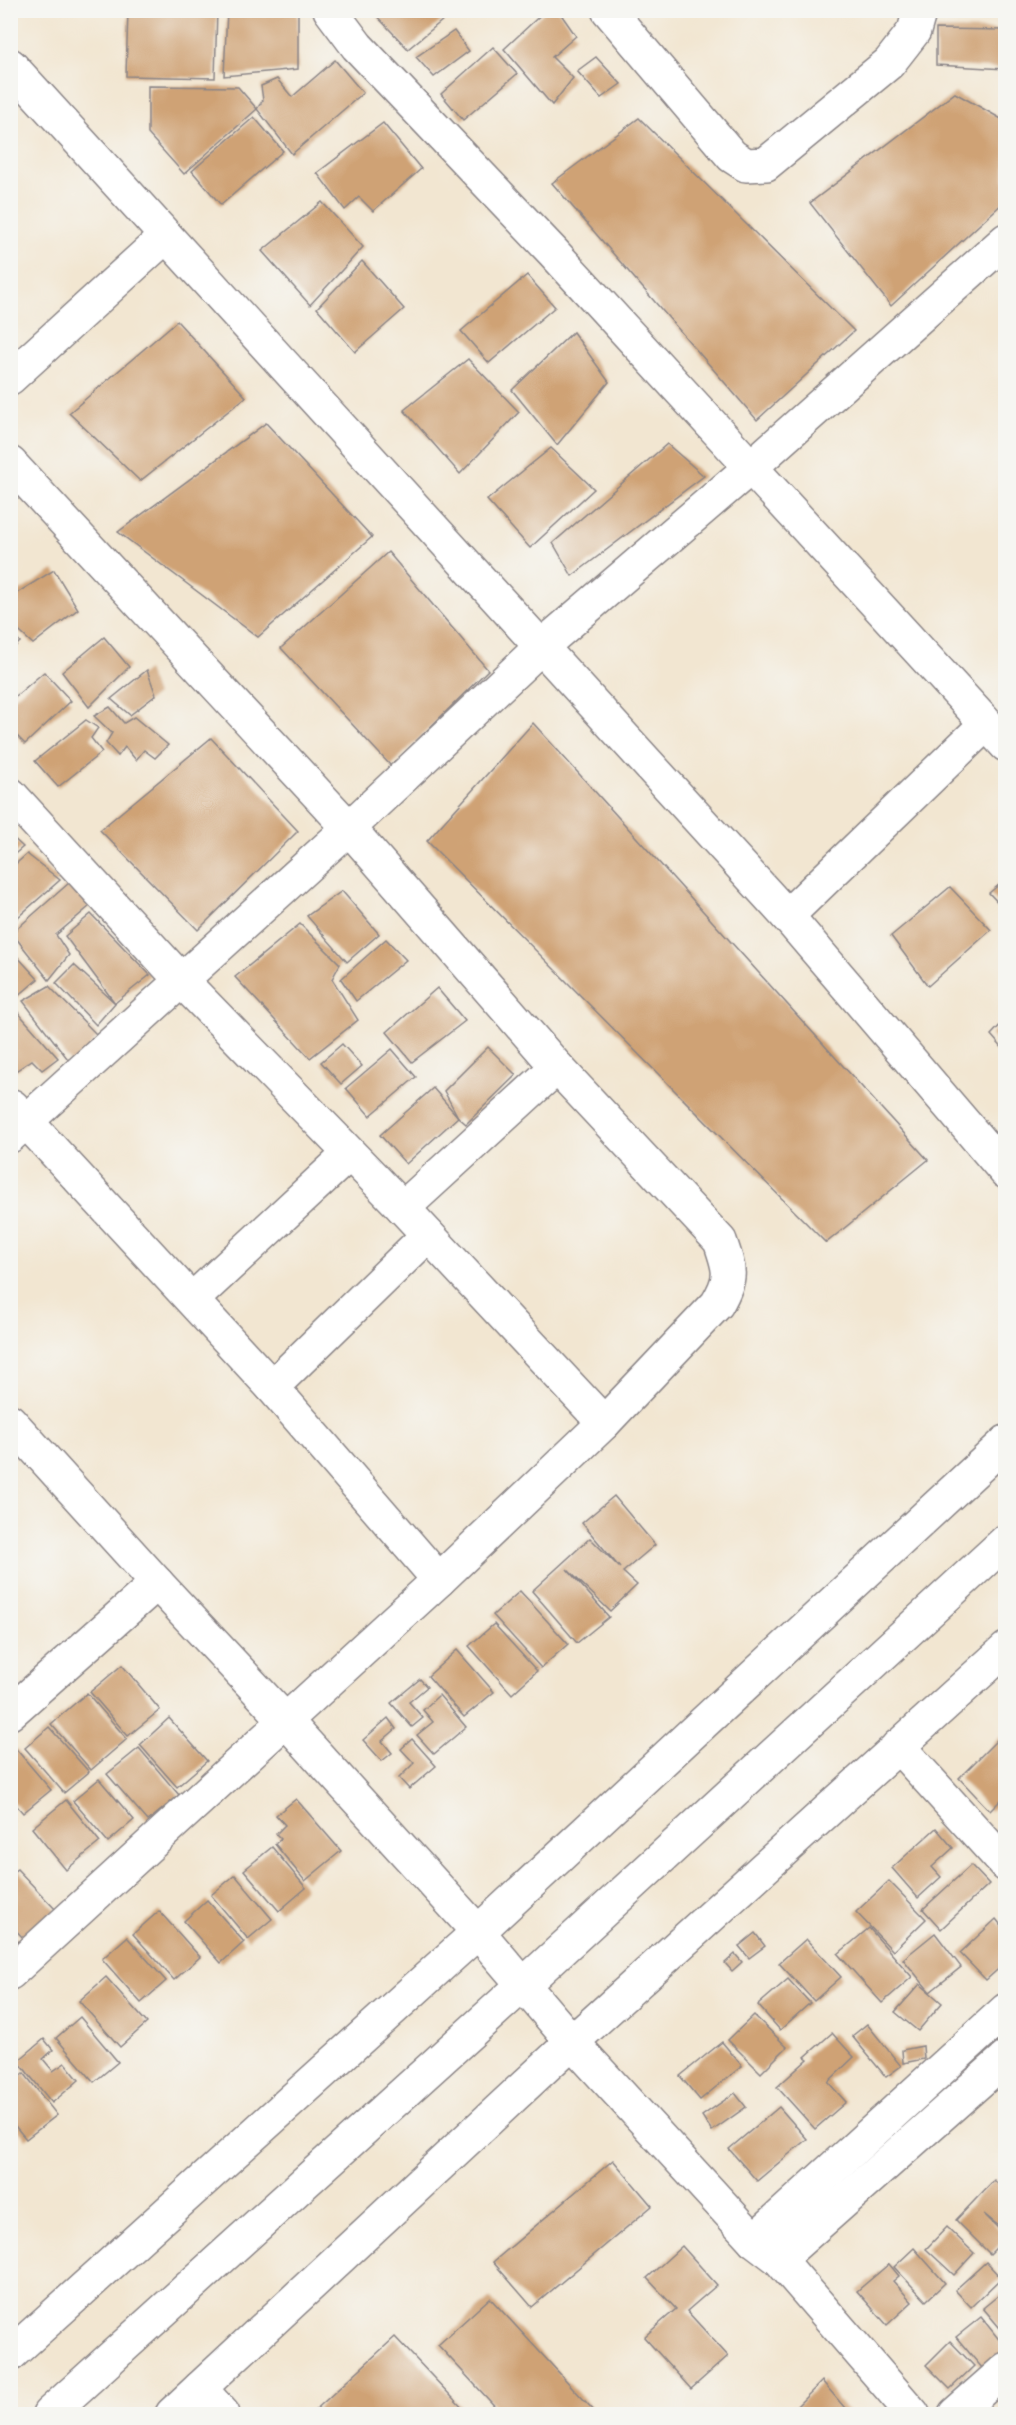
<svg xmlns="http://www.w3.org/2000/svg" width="1016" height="2425" font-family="Mynerve,sans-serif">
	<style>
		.building { fill: #cfa275 }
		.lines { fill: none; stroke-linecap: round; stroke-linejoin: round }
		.minor-casing { stroke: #8a8486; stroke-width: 36 }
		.minor { stroke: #fff; stroke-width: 33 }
	</style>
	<rect width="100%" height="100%" fill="#f6f6f2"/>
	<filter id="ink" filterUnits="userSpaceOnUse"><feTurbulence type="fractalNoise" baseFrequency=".0167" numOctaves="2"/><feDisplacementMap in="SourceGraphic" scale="12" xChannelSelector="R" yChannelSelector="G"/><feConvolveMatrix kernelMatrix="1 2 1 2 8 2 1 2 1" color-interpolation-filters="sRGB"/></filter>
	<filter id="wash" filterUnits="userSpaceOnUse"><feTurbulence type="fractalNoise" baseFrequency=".008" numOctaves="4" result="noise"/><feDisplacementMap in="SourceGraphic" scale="24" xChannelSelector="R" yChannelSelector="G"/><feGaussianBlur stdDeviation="1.35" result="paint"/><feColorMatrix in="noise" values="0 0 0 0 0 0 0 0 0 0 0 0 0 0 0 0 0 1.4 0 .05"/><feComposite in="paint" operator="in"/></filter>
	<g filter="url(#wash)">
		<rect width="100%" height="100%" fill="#f2e6d1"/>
		<g id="blocks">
			<g class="building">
				<polygon points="128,10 217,10 215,78 126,76"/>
				<polygon points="227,10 298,10 298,69 224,76"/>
				<polygon points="371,10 455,10 408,49"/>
				<polygon points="546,10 558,10 576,36 552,57 573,78 552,105 504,49"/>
				<polygon points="936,29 1005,30 1005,69 936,65"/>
				<polygon points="454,31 469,51 434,77 416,57"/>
				<polygon points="493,47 517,74 463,120 441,94"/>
				<polygon points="596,57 621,84 601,98 577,71"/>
				<polygon points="335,60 363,93 292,154 257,109 263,100 261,86 277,79 292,97"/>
				<polygon points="148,86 238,87 257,109 184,174 148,134"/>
				<polygon points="955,93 1005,121 1005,201 891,306 810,203"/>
				<polygon points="254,117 283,151 221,205 192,171"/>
				<polygon points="639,118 854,331 757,420 552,183"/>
				<polygon points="383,123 421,169 373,211 359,197 345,210 317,173"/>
				<polygon points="322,202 363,247 310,305 262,251"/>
				<polygon points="362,261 404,309 355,352 317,308"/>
				<polygon points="527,275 555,307 489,363 461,331"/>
				<polygon points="177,321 246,397 140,481 69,413"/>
				<polygon points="573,332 609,382 557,445 512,390"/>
				<polygon points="468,359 519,412 460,474 404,410"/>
				<polygon points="266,423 372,537 258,637 118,532"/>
				<polygon points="667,444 704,476 572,576 553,543"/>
				<polygon points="551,448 594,489 530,548 487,500"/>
				<polygon points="388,552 488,670 391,766 281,648"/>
				<polygon points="54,570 78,609 33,644 10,623 10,591 17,593"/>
				<polygon points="10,631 20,642 10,651"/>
				<polygon points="104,637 129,667 89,707 62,672"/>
				<polygon points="147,670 156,695 130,715 111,699"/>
				<polygon points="44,672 71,701 25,744 10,729 10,701"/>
				<polygon points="110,707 124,723 134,717 168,745 155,758 144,750 136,760 125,747 118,756 106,743 112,733 94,716"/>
				<polygon points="86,720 98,728 91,738 102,752 58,787 35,761"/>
				<polygon points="533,723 928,1160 826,1243 427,841"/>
				<polygon points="211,738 298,831 198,930 100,830"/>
				<polygon points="10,835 23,847 10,858"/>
				<polygon points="27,854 60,880 10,924 10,869"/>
				<polygon points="1005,880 1005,910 989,893"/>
				<polygon points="69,883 90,906 56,935 69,955 49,980 12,933"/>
				<polygon points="950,887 991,930 928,986 891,936"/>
				<polygon points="342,891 379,934 347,962 307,916"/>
				<polygon points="91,914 150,975 115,1003 96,1025 56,983 74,965 115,1003 65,936"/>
				<polygon points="300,924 340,964 332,979 358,1020 310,1058 235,977"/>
				<polygon points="386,939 406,960 356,1001 341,979"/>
				<polygon points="14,953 38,979 10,1003 10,956"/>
				<polygon points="49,986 98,1036 74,1067 23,1001"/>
				<polygon points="437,988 465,1021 412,1062 387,1032"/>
				<polygon points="15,1009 58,1058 42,1070 32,1060 17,1070 10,1064 10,1012"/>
				<polygon points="1005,1020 1005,1051 991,1035"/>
				<polygon points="342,1044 362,1066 341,1084 321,1062"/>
				<polygon points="488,1047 516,1075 466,1124 458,1117 444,1091"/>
				<polygon points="392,1049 416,1077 370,1116 346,1088"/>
				<polygon points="433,1088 458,1117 406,1164 380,1135"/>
				<polygon points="614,1496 655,1545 623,1572 637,1585 610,1611 567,1569 609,1617 577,1643 532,1591 590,1538 620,1568 582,1523"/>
				<polygon points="520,1591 568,1644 541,1668 493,1615"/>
				<polygon points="494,1624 537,1671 512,1694 469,1646"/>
				<polygon points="457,1650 494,1692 464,1717 428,1676"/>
				<polygon points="122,1665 160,1710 128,1736 90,1692"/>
				<polygon points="420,1679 427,1687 409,1702 423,1718 412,1727 391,1703"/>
				<polygon points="87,1693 127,1739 91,1770 51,1724"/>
				<polygon points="439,1695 466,1727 434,1754 417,1735 433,1722 423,1710"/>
				<polygon points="169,1718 207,1761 177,1787 140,1745"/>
				<polygon points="388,1718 396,1729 382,1741 392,1753 382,1761 363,1740"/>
				<polygon points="49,1727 89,1772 64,1793 25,1748"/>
				<polygon points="1005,1732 1005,1796 990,1811 959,1778"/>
				<polygon points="412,1739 436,1766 409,1789 399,1778 414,1763 401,1749"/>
				<polygon points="139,1748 179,1795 148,1821 107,1774"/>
				<polygon points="16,1749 51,1790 23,1813 10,1798 10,1753"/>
				<polygon points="99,1779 134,1820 108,1842 73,1801"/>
				<polygon points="296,1799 341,1851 305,1881 275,1844 281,1839 276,1834 285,1825 276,1815"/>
				<polygon points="66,1800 100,1842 66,1870 32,1828"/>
				<polygon points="936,1828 953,1848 932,1867 941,1877 918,1898 892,1868"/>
				<polygon points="272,1847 306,1888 279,1911 244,1870"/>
				<polygon points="971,1865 989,1884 941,1929 923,1909"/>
				<polygon points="17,1869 56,1910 24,1939 10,1924 10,1874"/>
				<polygon points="235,1875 272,1919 248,1939 211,1895"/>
				<polygon points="889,1881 926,1919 893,1951 856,1912"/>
				<polygon points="207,1900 244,1942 221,1963 184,1921"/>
				<polygon points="159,1911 200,1957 174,1980 133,1934"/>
				<polygon points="996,1919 1005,1930 1005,1963 986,1980 960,1953"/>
				<polygon points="869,1928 912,1977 882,2003 838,1954"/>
				<polygon points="10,1933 19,1943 10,1950"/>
				<polygon points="755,1933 765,1946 749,1958 739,1946"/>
				<polygon points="935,1933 961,1967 930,1992 903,1959"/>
				<polygon points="127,1937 166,1981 141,2003 102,1959"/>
				<polygon points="806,1939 841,1977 814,2001 779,1963"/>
				<polygon points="735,1954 742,1962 732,1971 725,1963"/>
				<polygon points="106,1977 147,2023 120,2047 79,2001"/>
				<polygon points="788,1979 810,2003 780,2030 758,2005"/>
				<polygon points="920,1984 942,2003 918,2031 895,2012"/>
				<polygon points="754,2015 787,2047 761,2073 728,2040"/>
				<polygon points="80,2017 118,2062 94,2082 56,2038"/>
				<polygon points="867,2024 901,2066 886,2077 852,2036"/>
				<polygon points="832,2033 854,2057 828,2082 846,2102 815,2129 777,2087 808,2059 805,2057"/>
				<polygon points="44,2039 53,2050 43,2059 53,2071 65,2063 79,2080 52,2103 18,2061"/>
				<polygon points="722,2042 742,2066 700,2100 680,2076"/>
				<polygon points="923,2046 924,2059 903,2063 902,2050"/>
				<polygon points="24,2073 57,2115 26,2139 10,2120 10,2084"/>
				<polygon points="735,2093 746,2107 712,2131 702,2116"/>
				<polygon points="779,2107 807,2139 757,2181 729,2149"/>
				<polygon points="613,2160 652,2206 532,2307 493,2262"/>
				<polygon points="994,2180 1005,2191 1005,2221 1000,2227 984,2214 1005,2235 1005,2239 990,2254 956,2220"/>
				<polygon points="947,2227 974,2253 954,2275 926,2249"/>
				<polygon points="682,2246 717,2285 687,2311 728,2356 691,2389 644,2337 676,2309 647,2278"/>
				<polygon points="914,2248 945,2283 926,2301 894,2267"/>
				<polygon points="1005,2258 1005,2273 998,2264"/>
				<polygon points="986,2262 1001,2278 971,2307 955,2290"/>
				<polygon points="889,2264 899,2276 893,2281 912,2302 887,2325 857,2291"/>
				<polygon points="1005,2290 1005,2334 983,2308"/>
				<polygon points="490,2298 597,2414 502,2414 438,2345"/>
				<polygon points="981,2317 1005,2347 1005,2351 983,2369 956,2337"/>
				<polygon points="395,2337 468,2414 311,2414"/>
				<polygon points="950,2341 974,2366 950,2389 926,2365"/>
				<polygon points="822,2381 850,2414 789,2414"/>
			</g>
		</g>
	</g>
	<g filter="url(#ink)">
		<use href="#blocks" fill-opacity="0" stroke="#8a8486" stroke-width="1.5"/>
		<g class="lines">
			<defs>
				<g id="minor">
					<polyline points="330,10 357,46 553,252 1006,745"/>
					<polyline points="608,10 732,156 746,165 766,164 889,63 914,31 920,10"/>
					<polyline points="10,65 787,916 1006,1172"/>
					<polyline points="10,378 166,236"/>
					<path d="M10,463L349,828L557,1067L720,1241C730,1270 733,1277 717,1304L604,1423L439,1580L10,1973"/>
					<polyline points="10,794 182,981 403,1208 604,1423"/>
					<polyline points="787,916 986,724"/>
					<polyline points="12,1106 272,1387 439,1580"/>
					<polyline points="10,1136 349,828 541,647 751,467 1006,240"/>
					<polyline points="403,1208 557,1067"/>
					<polyline points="192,1300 349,1154"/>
					<polyline points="272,1387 428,1235"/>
					<polyline points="10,1421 157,1583 285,1720 478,1932 572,2042 754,2240 779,2259 913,2414"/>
					<polyline points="10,1713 157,1583"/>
					<polyline points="898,1746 1006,1865"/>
					<polyline points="754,2240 1006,2010"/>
					<polyline points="779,2259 1006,2058"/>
					<polyline points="10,2355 478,1932 1006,1442"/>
					<polyline points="200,2388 223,2414"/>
					<polyline points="49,2414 524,1984 1006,1541"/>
					<polyline points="172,2414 572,2042 1006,1649"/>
					<polyline points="955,2414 1006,2369"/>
				</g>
			</defs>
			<use href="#minor" class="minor-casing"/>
			<use href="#minor" class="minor"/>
		</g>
	</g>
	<rect width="1016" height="2425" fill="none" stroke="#f6f6f2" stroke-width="36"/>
</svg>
